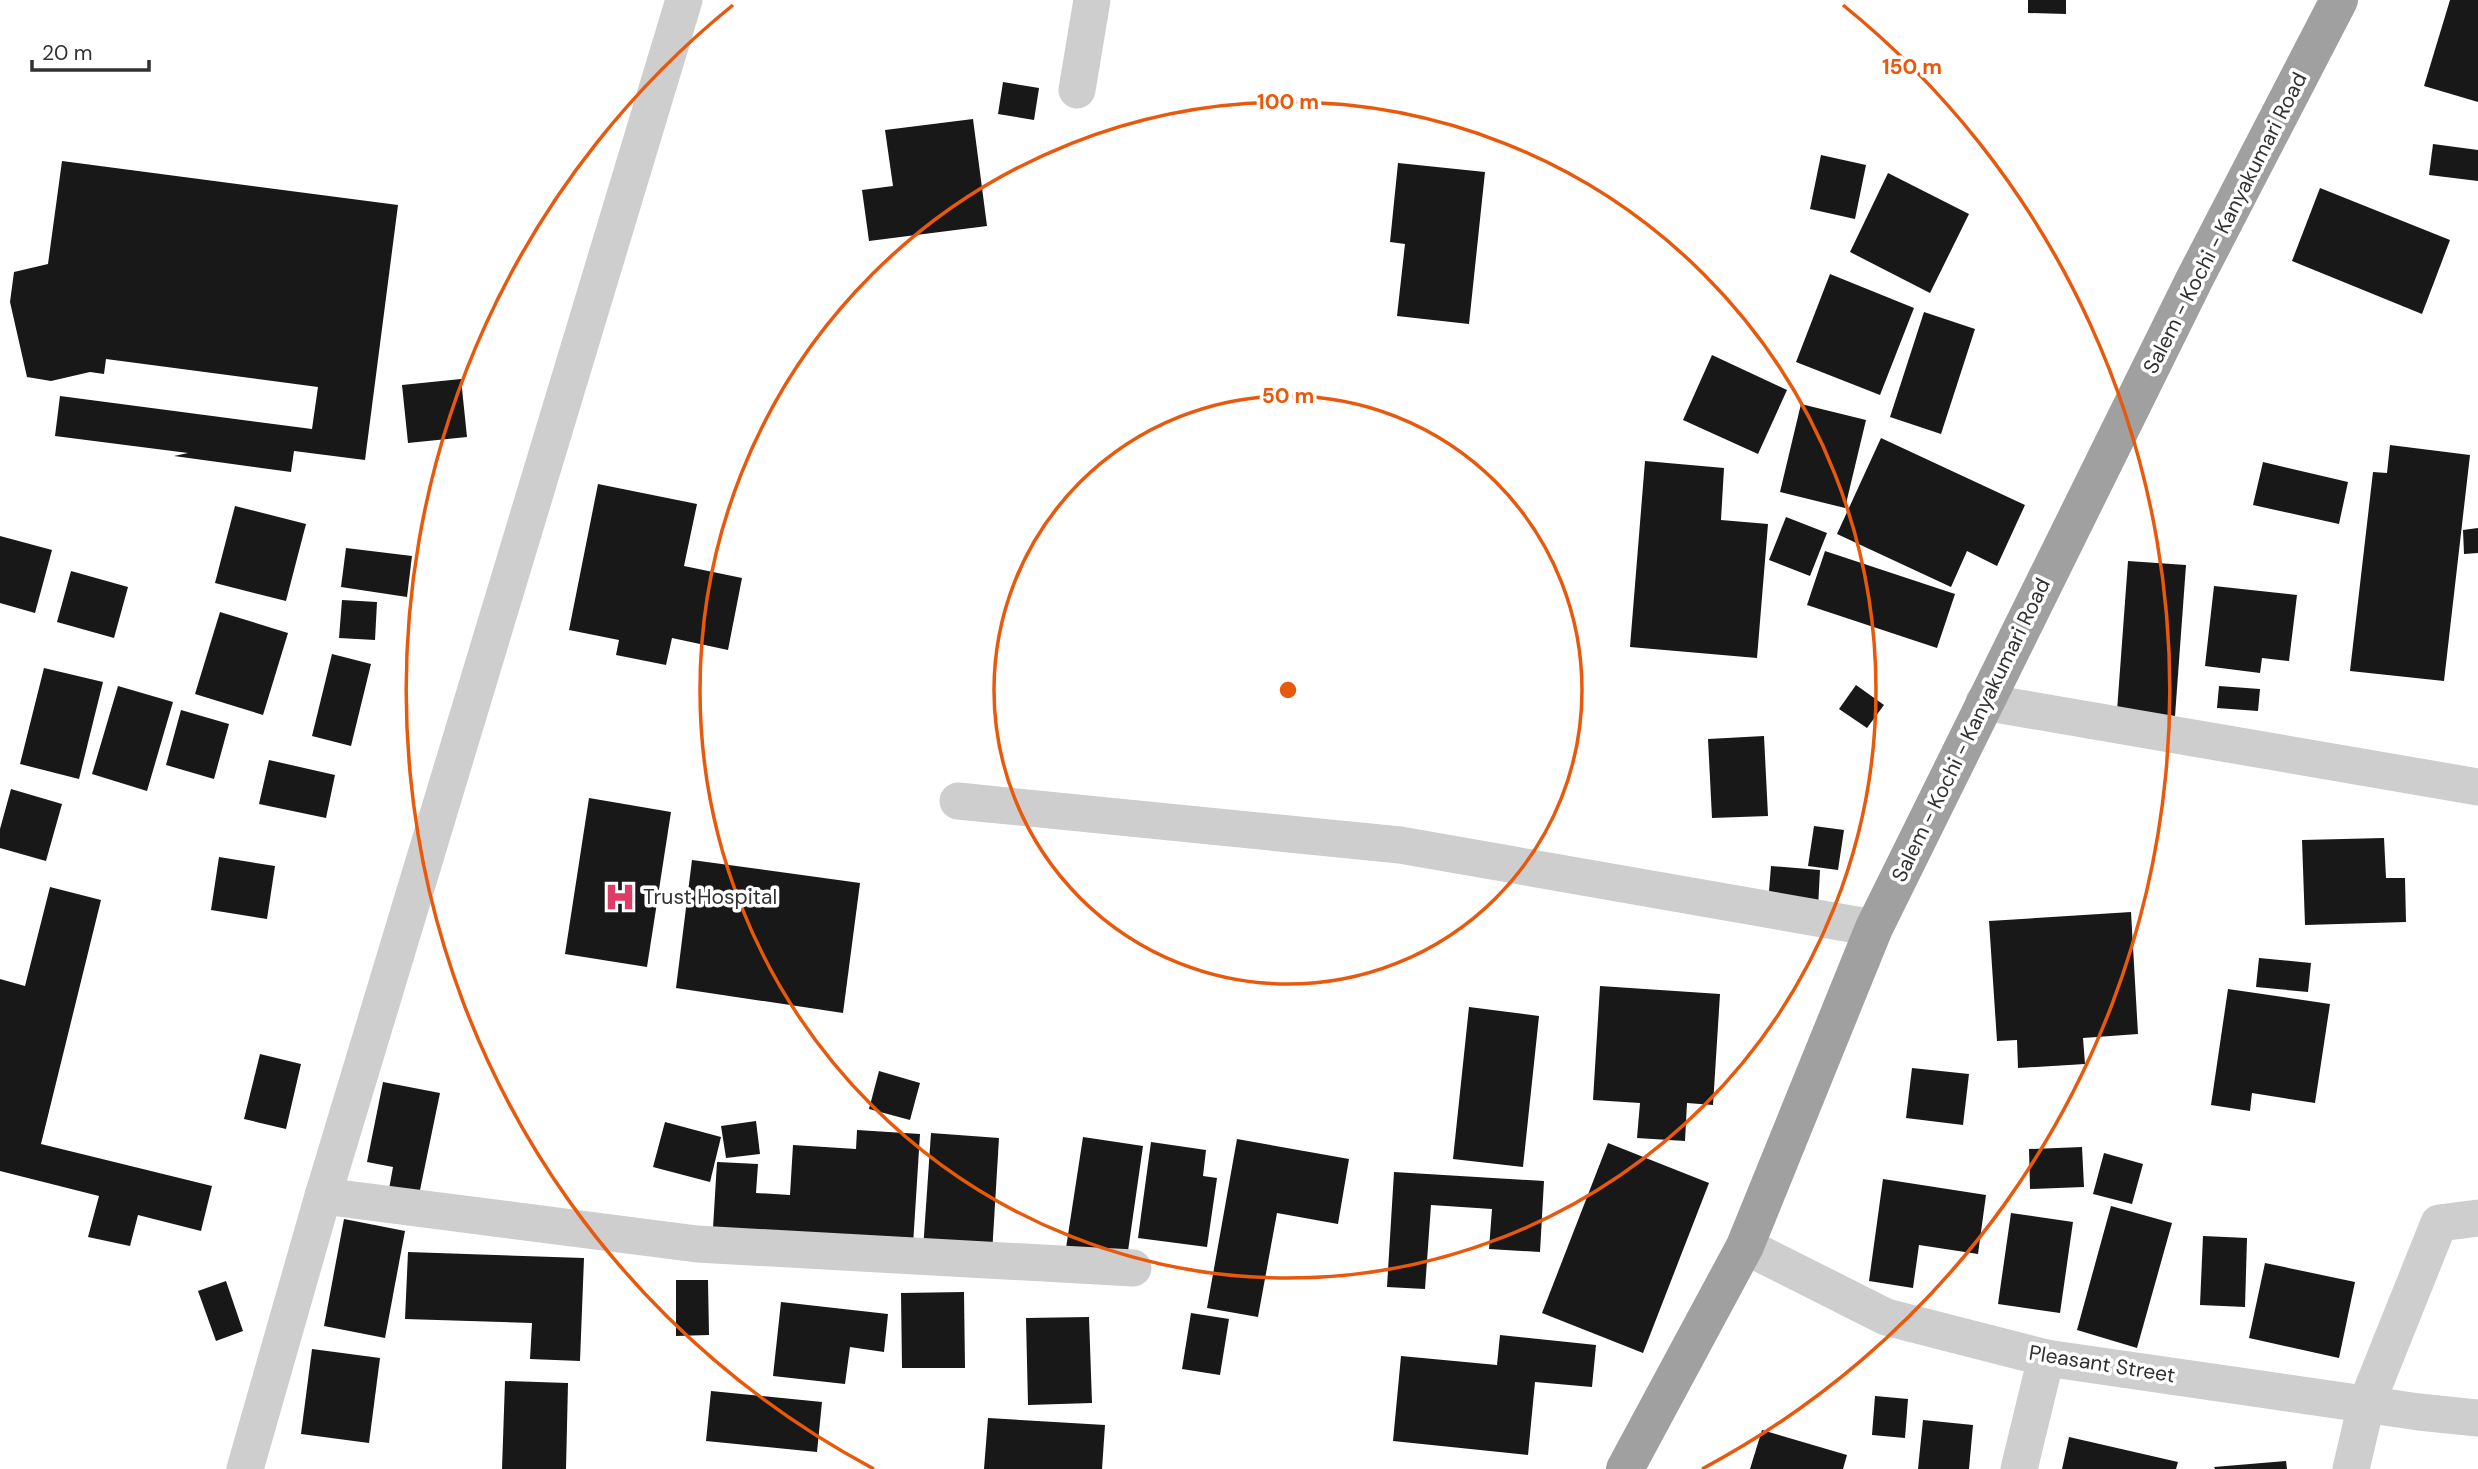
<svg xmlns="http://www.w3.org/2000/svg" width="2478" height="1469" font-family="'DM Sans',sans-serif">
	<style>
		.building { fill: #181818 }
		.lines { fill: none; stroke-linecap: round; stroke-linejoin: round }
		.minor { stroke: #cecece; stroke-width: 37 }
		.trunk { stroke: #a0a0a0; stroke-width: 38 }
		.ring { fill: none; stroke: #e8590c; stroke-width: 3.5 }
		.labels { text-anchor: middle; dominant-baseline: central; stroke-width: 7; stroke-linejoin: round; paint-order: stroke }
		.street-label { font-size: 21px; fill: #313131; stroke: #fff }
		.poi-label { font-size: 21px; fill: #313131; stroke: #fff; text-anchor: start }
		.centre { fill: #e8590c; stroke: #fff; stroke-width: 3.5 }
		.ring-label { font-size: 21px; text-anchor: middle; font-weight: bold; fill: #e8590c; stroke: #fff; stroke-width: 7; stroke-linejoin: round; paint-order: stroke }
	</style>
	<rect width="100%" height="100%" fill="#fff"/>
	<g class="building">
		<polygon points="2028,0 2066,0 2066,14 2028,13"/>
		<polygon points="2450,0 2478,0 2478,102 2424,86"/>
		<polygon points="1003,82 1039,88 1034,120 998,114"/>
		<polygon points="973,119 987,226 869,241 862,190 893,186 885,130"/>
		<polygon points="2433,144 2478,150 2478,181 2429,175"/>
		<polygon points="1821,155 1866,165 1855,219 1810,209"/>
		<polygon points="62,161 398,205 365,460 294,451 291,472 174,456 188,453 55,436 60,396 312,429 318,387 106,359 104,374 90,372 51,381 27,377 10,302 14,272 48,264"/>
		<polygon points="1398,163 1485,172 1469,324 1397,316 1405,244 1390,242"/>
		<polygon points="1888,173 1969,214 1930,293 1850,252"/>
		<polygon points="2320,188 2450,240 2422,314 2292,261"/>
		<polygon points="1830,274 1914,308 1880,395 1796,362"/>
		<polygon points="1924,312 1975,329 1941,434 1890,417"/>
		<polygon points="1712,355 1787,390 1758,454 1683,420"/>
		<polygon points="461,379 467,437 408,443 402,385"/>
		<polygon points="1801,404 1866,420 1845,508 1780,492"/>
		<polygon points="1881,438 2025,505 1997,566 1967,551 1951,587 1837,534"/>
		<polygon points="2390,445 2470,455 2444,681 2350,671 2373,472 2387,473"/>
		<polygon points="1645,461 1724,468 1721,520 1768,524 1757,658 1630,647"/>
		<polygon points="2263,462 2348,482 2339,524 2253,505"/>
		<polygon points="598,484 697,504 684,566 742,578 728,650 672,638 666,665 616,655 619,640 569,630"/>
		<polygon points="235,506 306,524 286,601 215,583"/>
		<polygon points="1786,517 1827,533 1810,576 1769,560"/>
		<polygon points="2478,528 2478,553 2464,554 2463,530"/>
		<polygon points="0,536 52,550 35,613 0,603"/>
		<polygon points="346,548 412,556 407,597 341,587"/>
		<polygon points="1825,551 1955,594 1937,648 1807,605"/>
		<polygon points="2128,561 2186,565 2175,716 2117,711"/>
		<polygon points="71,571 128,587 114,638 57,622"/>
		<polygon points="2214,586 2297,595 2289,661 2262,658 2260,673 2205,666"/>
		<polygon points="342,600 377,602 375,640 339,638"/>
		<polygon points="220,612 288,633 263,715 195,694"/>
		<polygon points="332,654 371,664 351,746 312,736"/>
		<polygon points="44,668 103,682 79,779 20,764"/>
		<polygon points="1856,685 1884,705 1867,728 1839,709"/>
		<polygon points="118,686 173,702 147,791 92,774"/>
		<polygon points="2219,686 2260,689 2258,711 2217,708"/>
		<polygon points="181,710 229,724 214,779 166,765"/>
		<polygon points="1764,736 1768,816 1712,818 1708,739"/>
		<polygon points="269,760 335,775 326,818 259,804"/>
		<polygon points="11,789 62,804 46,861 0,848 0,829"/>
		<polygon points="589,798 671,812 647,967 565,954"/>
		<polygon points="1814,826 1844,830 1838,870 1808,866"/>
		<polygon points="2384,838 2386,878 2405,878 2406,922 2305,925 2302,840"/>
		<polygon points="219,857 275,866 267,919 211,910"/>
		<polygon points="692,860 860,883 843,1013 676,988"/>
		<polygon points="1771,866 1820,870 1818,908 1768,904"/>
		<polygon points="50,887 101,900 41,1144 212,1186 201,1231 138,1215 130,1246 88,1237 99,1196 0,1171 0,979 25,986"/>
		<polygon points="2131,912 2138,1034 2083,1038 2085,1064 2018,1068 2017,1040 1997,1041 1989,921"/>
		<polygon points="2259,958 2311,963 2308,992 2256,987"/>
		<polygon points="1600,986 1720,994 1713,1105 1687,1103 1685,1141 1637,1138 1640,1103 1593,1100"/>
		<polygon points="2228,989 2330,1004 2315,1103 2252,1093 2250,1111 2211,1105"/>
		<polygon points="1469,1007 1539,1016 1523,1167 1453,1159"/>
		<polygon points="260,1054 301,1064 286,1129 244,1119"/>
		<polygon points="1912,1068 1969,1074 1963,1125 1906,1118"/>
		<polygon points="879,1071 920,1083 910,1120 869,1109"/>
		<polygon points="383,1082 440,1093 419,1195 389,1189 393,1167 367,1162"/>
		<polygon points="756,1121 760,1154 726,1158 721,1126"/>
		<polygon points="665,1122 721,1137 710,1182 653,1167"/>
		<polygon points="857,1130 920,1134 913,1245 713,1228 717,1162 758,1164 756,1193 790,1195 793,1145 856,1149"/>
		<polygon points="931,1133 999,1138 992,1254 923,1250"/>
		<polygon points="1083,1137 1143,1146 1127,1258 1066,1248"/>
		<polygon points="1237,1139 1349,1159 1338,1224 1277,1213 1258,1317 1207,1308"/>
		<polygon points="1151,1142 1206,1150 1203,1176 1217,1178 1207,1247 1138,1238"/>
		<polygon points="1608,1143 1709,1183 1643,1353 1542,1313"/>
		<polygon points="2082,1147 2084,1187 2030,1189 2029,1149"/>
		<polygon points="2104,1153 2143,1164 2132,1204 2093,1194"/>
		<polygon points="1394,1172 1544,1181 1540,1252 1489,1249 1492,1209 1431,1205 1425,1289 1387,1287"/>
		<polygon points="1883,1179 1986,1195 1978,1254 1919,1245 1913,1288 1869,1281"/>
		<polygon points="2111,1206 2172,1223 2137,1348 2077,1330"/>
		<polygon points="2011,1213 2073,1222 2060,1313 1998,1304"/>
		<polygon points="344,1219 405,1231 385,1338 324,1326"/>
		<polygon points="2203,1236 2247,1238 2245,1307 2200,1305"/>
		<polygon points="408,1252 584,1258 580,1361 530,1359 532,1323 405,1319"/>
		<polygon points="2265,1263 2355,1282 2339,1358 2249,1338"/>
		<polygon points="676,1280 708,1280 709,1335 676,1336"/>
		<polygon points="226,1281 243,1331 216,1341 198,1291"/>
		<polygon points="964,1292 965,1368 902,1368 901,1293"/>
		<polygon points="781,1302 888,1314 884,1352 850,1347 845,1384 773,1376"/>
		<polygon points="1191,1313 1229,1319 1220,1375 1182,1369"/>
		<polygon points="1089,1317 1092,1403 1028,1405 1026,1318"/>
		<polygon points="1500,1335 1596,1345 1592,1387 1535,1382 1528,1455 1393,1441 1401,1356 1497,1365"/>
		<polygon points="312,1349 380,1358 369,1443 301,1434"/>
		<polygon points="505,1381 568,1383 566,1469 502,1469"/>
		<polygon points="711,1391 822,1402 817,1452 706,1441"/>
		<polygon points="1875,1396 1908,1399 1905,1438 1872,1435"/>
		<polygon points="988,1418 1105,1425 1102,1469 984,1469"/>
		<polygon points="1923,1420 1973,1425 1969,1469 1918,1469"/>
		<polygon points="1762,1430 1847,1455 1843,1469 1750,1469"/>
		<polygon points="2069,1437 2178,1462 2176,1469 2062,1469"/>
		<polygon points="2286,1461 2287,1469 2215,1469 2214,1467"/>
	</g>
	<g class="lines">
		<g class="minor">
			<polyline points="1077,90 1092,0"/>
			<polyline points="1984,702 2478,787"/>
			<polyline points="958,801 1400,845 1874,928"/>
			<polyline points="323,1196 697,1244 1133,1268"/>
			<polyline points="1745,1246 1886,1317 2046,1358 2419,1412 2478,1418"/>
			<polyline points="245,1469 323,1196 684,0"/>
			<polyline points="2019,1469 2046,1358"/>
			<polyline points="2351,1469 2366,1405 2439,1223 2478,1218"/>
		</g>
		<polyline class="trunk" points="1625,1469 1745,1246 1874,928 2195,278 2339,0"/>
	</g>
	<g class="ring">
		<circle cx="1288" cy="690" r="294"/>
		<circle cx="1288" cy="690" r="588"/>
		<path d="M874 1469A882 882 0 0 1 733 5M1843 5A882 882 0 0 1 1702 1469"/>
	</g>
	<defs>
		<symbol id="hospital-bare" viewBox="-9 -9 18 18"><path d="M-5-5h3v3.5h4V-5h3V5h-3V1.5h-4V5h-3Z" fill="#de3c67" stroke="#fff" stroke-width="2.5" paint-order="stroke"/></symbol>
	</defs>
	<g fill-rule="evenodd">
		<use href="#hospital-bare" x="598" y="875" width="44" height="44"/>
	</g>
	<g class="labels">
		<g class="street-label">
			<text transform="translate(2225 223) rotate(-63)">Salem - Kochi - Kanyakumari Road</text>
			<text transform="translate(1971 730) rotate(-64)">Salem - Kochi - Kanyakumari Road</text>
			<text transform="translate(2102 1364) rotate(9)">Pleasant Street</text>
		</g>
		<g class="poi-label">
			<text x="643" y="897">Trust Hospital</text>
		</g>
	</g>
	<circle cx="1288" cy="690" r="10" class="centre"/>
	<g class="ring-label">
		<text x="1912" y="74">150 m</text>
		<text x="1288" y="109">100 m</text>
		<text x="1288" y="403">50 m</text>
	</g>
	<path d="M32 60v10h117v-10" fill="none" stroke="#313131" stroke-width="3.5"/>
	<text x="42" y="60" font-size="21" fill="#313131" stroke="#ffffff" stroke-width="5" paint-order="stroke">20 m</text>
</svg>
